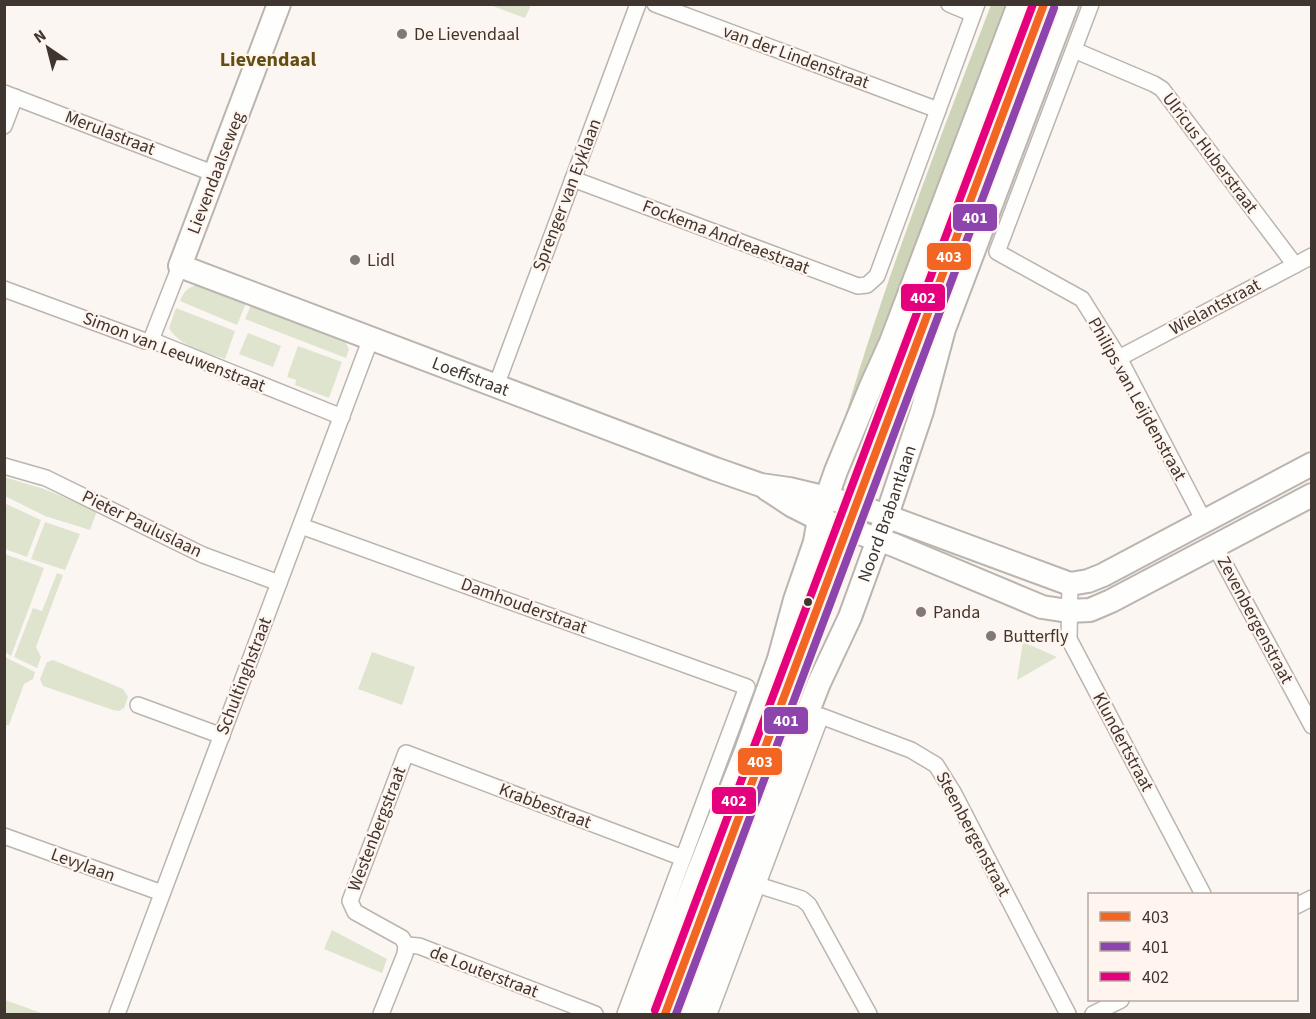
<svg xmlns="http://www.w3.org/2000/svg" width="1316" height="1019" font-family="'Source Sans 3',sans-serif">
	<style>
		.green { fill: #dfe4cf }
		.forest { fill: #cdd4b8 }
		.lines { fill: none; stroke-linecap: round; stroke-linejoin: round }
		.street-casing { stroke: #bbb4af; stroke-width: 18 }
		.secondary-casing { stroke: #bbb4af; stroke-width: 26 }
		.street { stroke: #fefefd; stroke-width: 15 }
		.secondary { stroke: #fefefd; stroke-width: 22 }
		.bus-1-casing { stroke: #fff5ee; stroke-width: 12 }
		.bus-2-casing { stroke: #fff5ee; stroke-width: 12 }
		.bus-3-casing { stroke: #fff5ee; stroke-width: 12 }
		.bus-1 { stroke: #f26522; stroke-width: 8 }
		.bus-2 { stroke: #8e44ad; stroke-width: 8 }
		.bus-3 { stroke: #e5007d; stroke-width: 8 }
		.poi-dot { fill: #817974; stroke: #fff5ee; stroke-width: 2 }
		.bus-dot { fill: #403630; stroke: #fff5ee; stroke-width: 2 }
		.labels { text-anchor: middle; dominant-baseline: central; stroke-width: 4.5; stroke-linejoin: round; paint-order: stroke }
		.poi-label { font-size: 18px; fill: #403630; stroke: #fff5ee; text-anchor: start }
		.street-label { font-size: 18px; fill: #403630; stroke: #fff5ee }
		.neighbourhood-label { font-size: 20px; font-weight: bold; fill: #634e12; stroke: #fff5ee }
		.line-badge { stroke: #fff5ee; stroke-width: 2 }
		.badge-label { font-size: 16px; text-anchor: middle; font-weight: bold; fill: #fff }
	</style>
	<rect width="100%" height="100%" fill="#fbf6f2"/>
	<g class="green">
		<polygon points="490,5 531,5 525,18"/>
		<path d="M198,285L246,303L237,325L180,301C184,292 187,287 198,285Z"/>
		<polygon points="251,305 338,336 345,341 349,349 346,358 245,319"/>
		<path d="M176,308L235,331L225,359C206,352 180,347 169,328Z"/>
		<polygon points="248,333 281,346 273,367 239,354"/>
		<polygon points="298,346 342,362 329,398 295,385 296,380 287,377"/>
		<polygon points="4,477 44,489 97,511 90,530 45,516 5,496"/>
		<polygon points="4,503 41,520 27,557 5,549"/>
		<polygon points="45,522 80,534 65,570 31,559"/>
		<polygon points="5,554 44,568 11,656 5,652"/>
		<polygon points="57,573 63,575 36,647 41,657 37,668 14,657 33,608 42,611"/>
		<polygon points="1023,642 1057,657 1017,680"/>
		<polygon points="372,652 415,667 402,705 358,689"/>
		<polygon points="5,657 35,672 33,679 24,684 9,725 5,725"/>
		<polygon points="53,660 123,689 128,697 124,708 119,711 113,710 43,686 40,679 47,662"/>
		<polygon points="332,930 387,959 382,973 324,949"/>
		<polygon points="4,1000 5,1000 44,1014 5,1014"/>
	</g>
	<path class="forest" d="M991,5H1013L834,455C877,301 934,153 991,5Z"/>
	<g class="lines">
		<defs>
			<g id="street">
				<polyline points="655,4 938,110"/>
				<polyline points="949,4 973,14"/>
				<polyline points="1091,4 997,252 1082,299 1119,358 1204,521"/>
				<polyline points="1074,50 1154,84 1162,89 1295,265"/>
				<polyline points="4,93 215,174"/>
				<polyline points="4,126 15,97"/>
				<polyline points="573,179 858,286 867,285 877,276 977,4"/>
				<polyline points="4,289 145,341 151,340 342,417"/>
				<polyline points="151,340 180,266"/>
				<polyline points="1119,358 1312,256"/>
				<polyline points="496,386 638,4"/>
				<polyline points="4,466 46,478 203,555 279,583"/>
				<polyline points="301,526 747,687 625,1014"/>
				<polyline points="1215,546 1312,726"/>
				<polyline points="1070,584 1069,639 1203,894"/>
				<polyline points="138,705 222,736"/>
				<polyline points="4,836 162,893"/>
				<polyline points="758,885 802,899 809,905 869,1014"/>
				<polyline points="1296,906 1312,898"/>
				<polyline points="406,945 419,946 595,1014"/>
				<polyline points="117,1014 371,338"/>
				<polyline points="381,1014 405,954 406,945 402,938 355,912 350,901 406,753 683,858"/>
				<polyline points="709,1014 821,716 911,750 936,765 953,792 1068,1014"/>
				<polyline points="1093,1014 1121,1000"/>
			</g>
			<g id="secondary">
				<path id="s1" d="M279,4L180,266L715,469L761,485L789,489L856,505L1070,584L1088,581L1103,575L1312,464"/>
				<polyline points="767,489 793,506 819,519 894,545 1042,607 1068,611 1090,610 1111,601 1312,495"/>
				<polyline points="642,1014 746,751 779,659 795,600 815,542 819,519 836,471 872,384 891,342 1019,4"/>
				<path id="s2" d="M690,1014L819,683L850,617L887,515L922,411L944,329L1067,4"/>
			</g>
		</defs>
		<use href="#street" class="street-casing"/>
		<use href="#secondary" class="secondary-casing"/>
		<use href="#street" class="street"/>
		<use href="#secondary" class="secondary"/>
		<defs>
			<polyline id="bus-1" points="665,1014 1044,4"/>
			<polyline id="bus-2" points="676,1014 1054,8"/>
			<polyline id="bus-3" points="655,1010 1033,4"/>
		</defs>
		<use href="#bus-1" class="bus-1-casing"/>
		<use href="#bus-2" class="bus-2-casing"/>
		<use href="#bus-3" class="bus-3-casing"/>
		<use href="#bus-1" class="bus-1"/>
		<use href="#bus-2" class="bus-2"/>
		<use href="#bus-3" class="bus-3"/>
	</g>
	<g class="poi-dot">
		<circle cx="402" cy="34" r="6"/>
		<circle cx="355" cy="260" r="6"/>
		<circle cx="921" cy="612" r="6"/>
		<circle cx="991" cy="636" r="6"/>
	</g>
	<circle class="bus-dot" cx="808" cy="602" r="5"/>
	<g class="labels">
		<g class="poi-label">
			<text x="414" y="34">De Lievendaal</text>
			<text x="367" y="260">Lidl</text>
			<text x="933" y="612">Panda</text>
			<text x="1003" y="636">Butterfly</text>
		</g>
		<g class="street-label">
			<text transform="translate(796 57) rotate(20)">van der Lindenstraat</text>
			<text transform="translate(110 133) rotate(21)">Merulastraat</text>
			<text transform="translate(1210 153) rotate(53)">Ulricus Huberstraat</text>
			<text transform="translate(216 173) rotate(-69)">Lievendaalseweg</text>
			<text transform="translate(567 195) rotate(-69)">Sprenger van Eyklaan</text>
			<text transform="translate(726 237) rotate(21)">Fockema Andreaestraat</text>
			<text transform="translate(1215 307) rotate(-28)">Wielantstraat</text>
			<text transform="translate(174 352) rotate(21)">Simon van Leeuwenstraat</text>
			<text stroke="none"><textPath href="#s1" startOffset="591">Loeffstraat</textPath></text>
			<text transform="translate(1137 399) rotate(61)">Philips van Leijdenstraat</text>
			<text stroke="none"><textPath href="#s2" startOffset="538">Noord Brabantlaan</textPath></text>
			<text transform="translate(142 524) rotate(26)">Pieter Pauluslaan</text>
			<text transform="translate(524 606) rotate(20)">Damhouderstraat</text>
			<text transform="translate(1255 620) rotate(62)">Zevenbergenstraat</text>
			<text transform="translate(244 676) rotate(-69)">Schultinghstraat</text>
			<text transform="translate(1123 742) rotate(62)">Klundertstraat</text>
			<text transform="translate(545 806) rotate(21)">Krabbestraat</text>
			<text transform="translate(377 829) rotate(-69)">Westenbergstraat</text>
			<text transform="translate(973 834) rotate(62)">Steenbergenstraat</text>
			<text transform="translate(83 865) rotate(20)">Levylaan</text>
			<text transform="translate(484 972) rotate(21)">de Louterstraat</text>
		</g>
		<g class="neighbourhood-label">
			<text x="268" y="60">Lievendaal</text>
		</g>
	</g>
	<g class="line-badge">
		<rect x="952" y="203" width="46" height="29" rx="6" fill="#8e44ad"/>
		<rect x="926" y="242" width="46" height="29" rx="6" fill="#f26522"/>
		<rect x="900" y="283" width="46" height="29" rx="6" fill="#e5007d"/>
		<rect x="763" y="706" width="46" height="29" rx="6" fill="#8e44ad"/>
		<rect x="737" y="747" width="46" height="29" rx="6" fill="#f26522"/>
		<rect x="711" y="786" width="46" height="29" rx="6" fill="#e5007d"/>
	</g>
	<g class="badge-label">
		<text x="975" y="223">401</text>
		<text x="949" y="262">403</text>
		<text x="923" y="303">402</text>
		<text x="786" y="726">401</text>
		<text x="760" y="767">403</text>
		<text x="734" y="806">402</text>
	</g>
	<rect width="1316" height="1019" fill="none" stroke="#403630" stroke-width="12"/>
	<rect x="1088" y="893" width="210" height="108" fill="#fff5ee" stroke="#b3a9a2" stroke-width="1.5"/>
	<rect x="1100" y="912" width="30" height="9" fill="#f26522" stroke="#b3a9a2" stroke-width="1.5"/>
	<text x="1142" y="923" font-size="18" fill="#403630">403</text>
	<rect x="1100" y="942" width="30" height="9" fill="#8e44ad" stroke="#b3a9a2" stroke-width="1.5"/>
	<text x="1142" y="953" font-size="18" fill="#403630">401</text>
	<rect x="1100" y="972" width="30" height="9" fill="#e5007d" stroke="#b3a9a2" stroke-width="1.5"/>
	<text x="1142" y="983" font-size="18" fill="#403630">402</text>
	<g transform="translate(48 48) rotate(325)" stroke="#fff5ee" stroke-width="4.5" paint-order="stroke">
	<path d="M0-4.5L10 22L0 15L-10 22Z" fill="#403630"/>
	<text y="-9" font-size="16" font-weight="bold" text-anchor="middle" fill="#403630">N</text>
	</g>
</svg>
